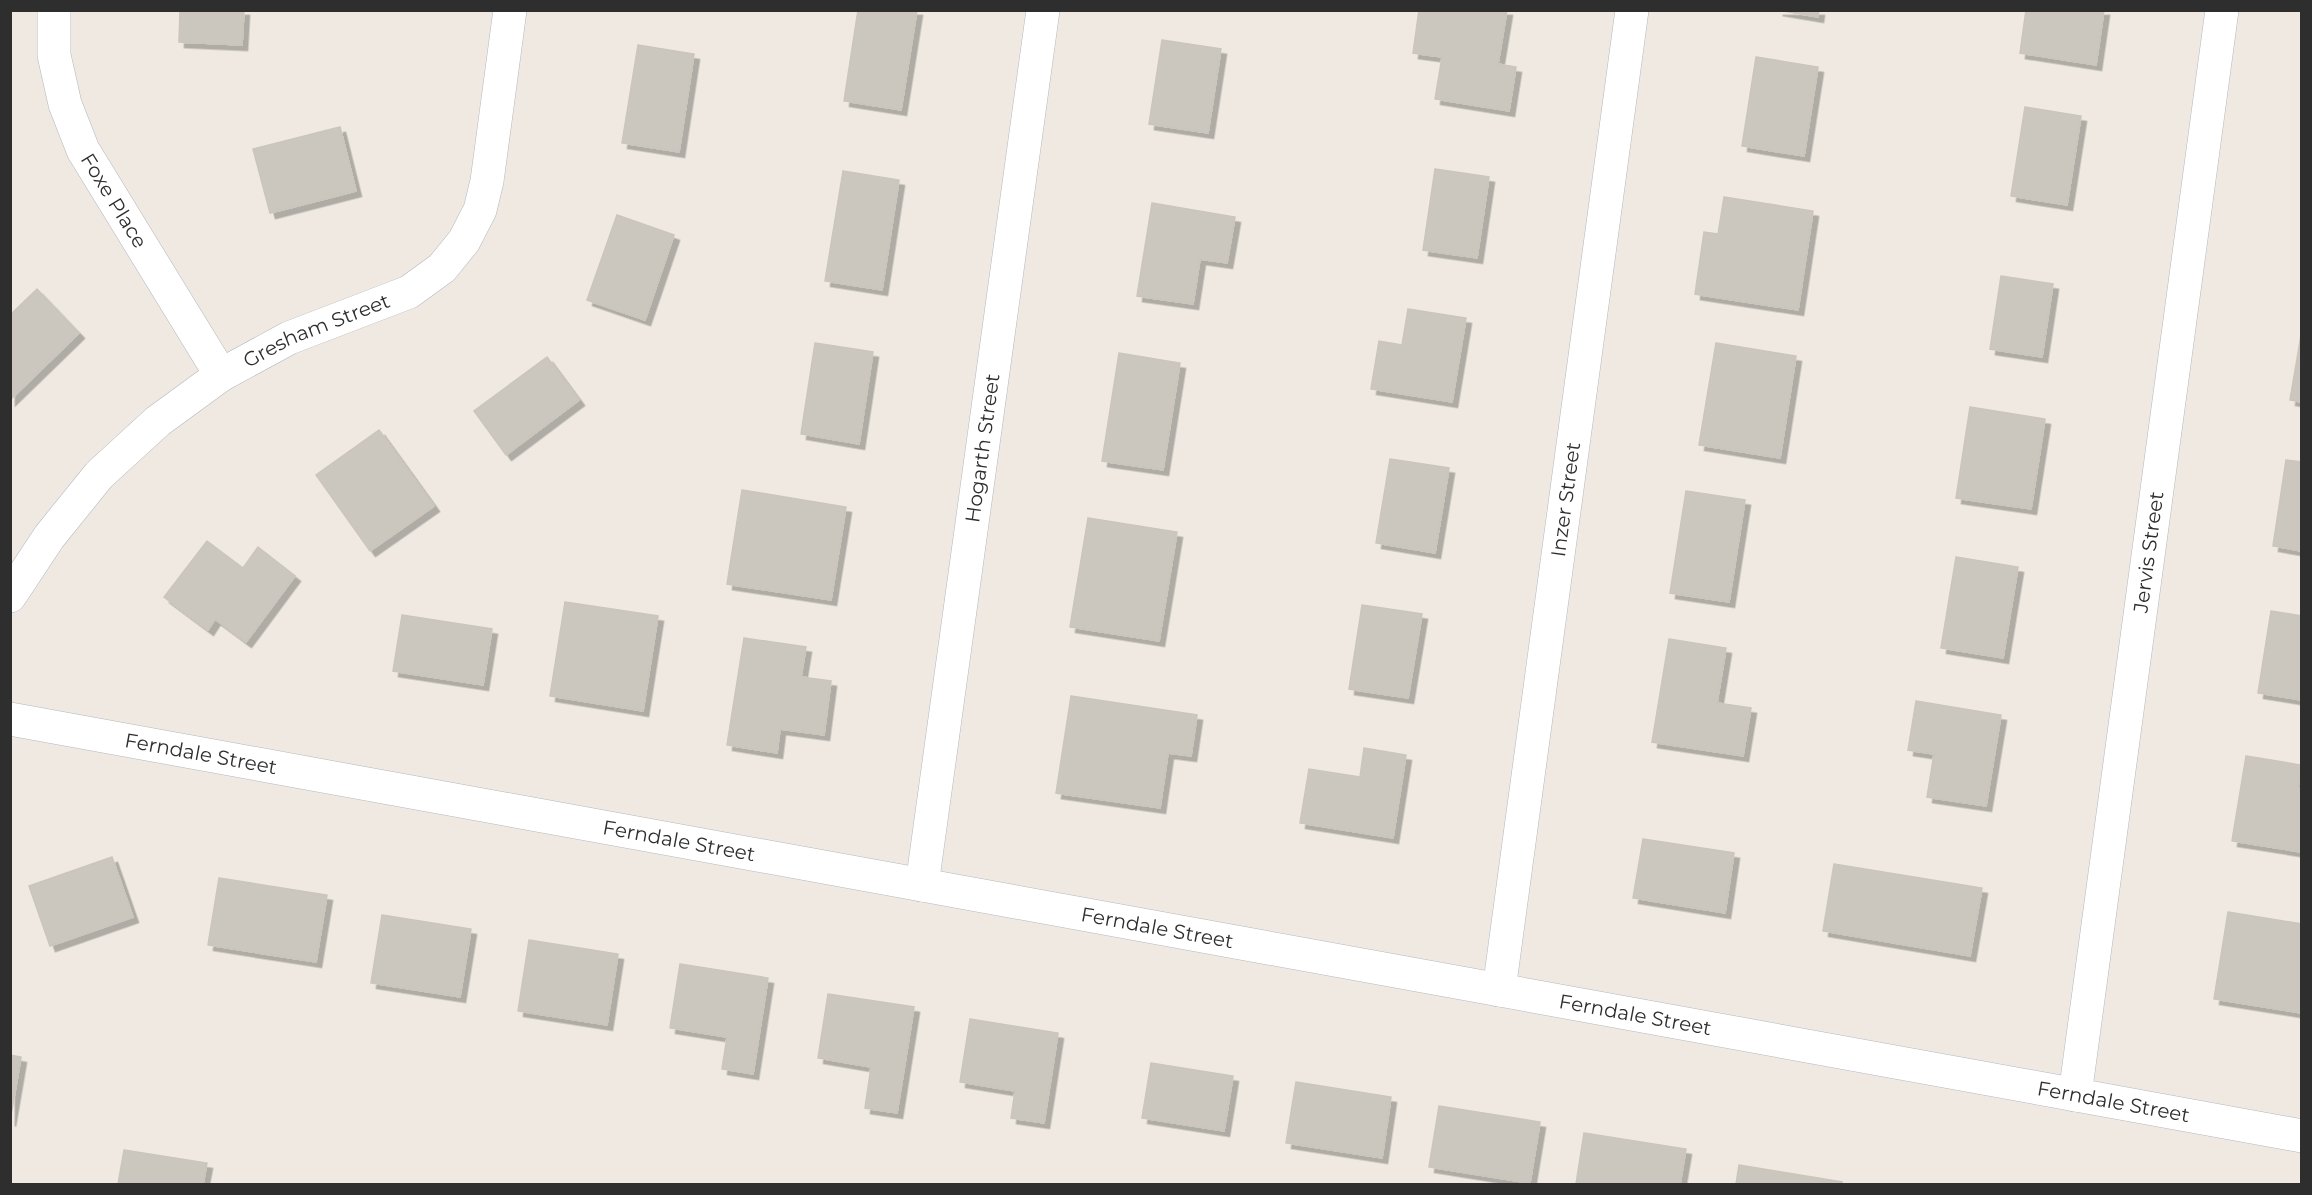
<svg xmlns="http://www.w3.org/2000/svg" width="2312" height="1195" font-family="Montserrat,sans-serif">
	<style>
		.building { fill: #cbc7bf; stroke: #cbc5ba; stroke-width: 1.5; filter: url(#shadow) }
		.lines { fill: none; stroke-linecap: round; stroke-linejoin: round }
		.minor-casing { stroke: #b4b7c1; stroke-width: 34 }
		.minor { stroke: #fff; stroke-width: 33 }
		.labels { text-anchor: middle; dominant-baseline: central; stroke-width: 4.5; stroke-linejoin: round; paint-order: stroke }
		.street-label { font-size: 20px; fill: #2e2e2e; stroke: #fff }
	</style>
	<defs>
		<filter id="shadow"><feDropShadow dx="5.5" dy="5.5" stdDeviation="0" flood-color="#0004"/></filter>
	</defs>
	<rect width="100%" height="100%" fill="#efe9e1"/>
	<g class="building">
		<polygon points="180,10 244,10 242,45 179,42"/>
		<polygon points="858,10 917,10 901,110 844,101"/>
		<polygon points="1419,10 1507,10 1498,64 1516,67 1509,111 1435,99 1442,57 1413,53"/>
		<polygon points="1777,10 1819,10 1818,17"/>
		<polygon points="2026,10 2104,10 2096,65 2020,53"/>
		<polygon points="1162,40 1221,49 1208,133 1149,124"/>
		<polygon points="638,45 694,54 679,152 622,143"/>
		<polygon points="1756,57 1818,67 1804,156 1742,146"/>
		<polygon points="2025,107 2081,116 2067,205 2011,196"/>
		<polygon points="340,127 356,191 270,213 253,149"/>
		<polygon points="1435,169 1489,177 1477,258 1423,250"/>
		<polygon points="843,171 899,180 882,290 825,281"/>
		<polygon points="1724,197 1813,211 1798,310 1695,294 1704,232 1718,234"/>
		<polygon points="1152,203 1235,217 1227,263 1200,259 1193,304 1137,296"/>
		<polygon points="617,215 674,235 645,320 587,300"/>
		<polygon points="2001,276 2053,284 2042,357 1990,349"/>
		<polygon points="37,289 79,333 10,400 10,315"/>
		<polygon points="1408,309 1466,318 1452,402 1371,389 1379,341 1402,345"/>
		<polygon points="2302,329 2302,402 2290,400"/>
		<polygon points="815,343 873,352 859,444 801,434"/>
		<polygon points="1716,343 1796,356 1780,458 1699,445"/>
		<polygon points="1119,353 1180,363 1163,470 1102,461"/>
		<polygon points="547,357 579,400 506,455 474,411"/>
		<polygon points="1970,407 2045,419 2031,509 1956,498"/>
		<polygon points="379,430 434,506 370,551 316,475"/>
		<polygon points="1390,459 1449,468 1435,553 1376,543"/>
		<polygon points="2286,460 2302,462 2302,551 2273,546"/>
		<polygon points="742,490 846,507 831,600 727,584"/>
		<polygon points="1686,491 1745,500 1729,602 1670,593"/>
		<polygon points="1088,518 1177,532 1159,641 1070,627"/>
		<polygon points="207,541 243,568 258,547 295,576 246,642 215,619 208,630 164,597"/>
		<polygon points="1956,557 2018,567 2003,658 1941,648"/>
		<polygon points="565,602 658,616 643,711 550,696"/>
		<polygon points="1362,605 1422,614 1408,698 1349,689"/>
		<polygon points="2271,611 2302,616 2302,700 2258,693"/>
		<polygon points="402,615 492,629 483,685 393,671"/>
		<polygon points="744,638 806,647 801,677 831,681 824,735 780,729 777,753 727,745"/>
		<polygon points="1669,639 1726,648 1717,703 1751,708 1743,756 1652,742"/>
		<polygon points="1071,696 1197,715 1191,756 1168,753 1160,808 1056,793"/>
		<polygon points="1916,701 2001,715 1986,806 1927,797 1934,754 1908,750"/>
		<polygon points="1364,748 1406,755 1393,838 1300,823 1309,769 1360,777"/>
		<polygon points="2246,756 2301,765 2298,788 2302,788 2302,852 2232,841"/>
		<polygon points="1643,839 1734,853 1725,913 1633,898"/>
		<polygon points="112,857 133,917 50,946 29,886"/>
		<polygon points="1834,864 1982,888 1970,956 1823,931"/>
		<polygon points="219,878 327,895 316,962 208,945"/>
		<polygon points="2228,912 2302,924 2302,1013 2214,999"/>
		<polygon points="382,915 471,929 460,997 371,983"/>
		<polygon points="529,940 618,954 607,1025 518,1011"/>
		<polygon points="680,964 768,978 753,1074 722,1069 727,1037 670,1028"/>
		<polygon points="828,994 914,1007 897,1113 865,1108 871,1067 818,1058"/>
		<polygon points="970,1019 1058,1033 1044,1123 1011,1118 1015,1091 960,1082"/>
		<polygon points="10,1055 21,1057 10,1121"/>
		<polygon points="1151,1063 1233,1076 1224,1131 1142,1118"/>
		<polygon points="1296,1082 1391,1097 1382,1158 1286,1143"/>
		<polygon points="1439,1106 1540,1122 1530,1183 1429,1167"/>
		<polygon points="1584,1133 1686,1149 1680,1184 1576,1184"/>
		<polygon points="124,1150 207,1163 203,1184 118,1184"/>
		<polygon points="1739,1165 1842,1182 1842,1184 1736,1184"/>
	</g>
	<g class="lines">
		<defs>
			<g id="minor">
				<path id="s1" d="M54,10V55L65,104L83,150L221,375"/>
				<path id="s2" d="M10,596L49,537L99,475L158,421L221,375L289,338L409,292L442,268L464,241L480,210L487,181L510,10"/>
				<path id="s3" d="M10,719L2302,1136"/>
				<path id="s4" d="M922,885L1043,10"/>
				<path id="s5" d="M1499,990L1632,10"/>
				<path id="s6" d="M2075,1095L2222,10"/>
			</g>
		</defs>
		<use href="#minor" class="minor-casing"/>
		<use href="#minor" class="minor"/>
	</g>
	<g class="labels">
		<g class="street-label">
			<text stroke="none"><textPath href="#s1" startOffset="204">Foxe Place</textPath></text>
			<text stroke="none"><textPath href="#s2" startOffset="414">Gresham Street</textPath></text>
			<text stroke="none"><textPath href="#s4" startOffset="441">Hogarth Street</textPath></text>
			<text stroke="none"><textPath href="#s5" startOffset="495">Inzer Street</textPath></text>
			<text stroke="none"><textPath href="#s6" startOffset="548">Jervis Street</textPath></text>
			<text stroke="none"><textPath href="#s3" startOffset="194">Ferndale Street</textPath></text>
			<text stroke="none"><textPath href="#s3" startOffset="680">Ferndale Street</textPath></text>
			<text stroke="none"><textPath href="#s3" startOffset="1166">Ferndale Street</textPath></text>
			<text stroke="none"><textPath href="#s3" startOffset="1652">Ferndale Street</textPath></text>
			<text stroke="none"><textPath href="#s3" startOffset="2138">Ferndale Street</textPath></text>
		</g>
	</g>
	<rect width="2312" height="1195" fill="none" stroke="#2e2e2e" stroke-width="24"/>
</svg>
